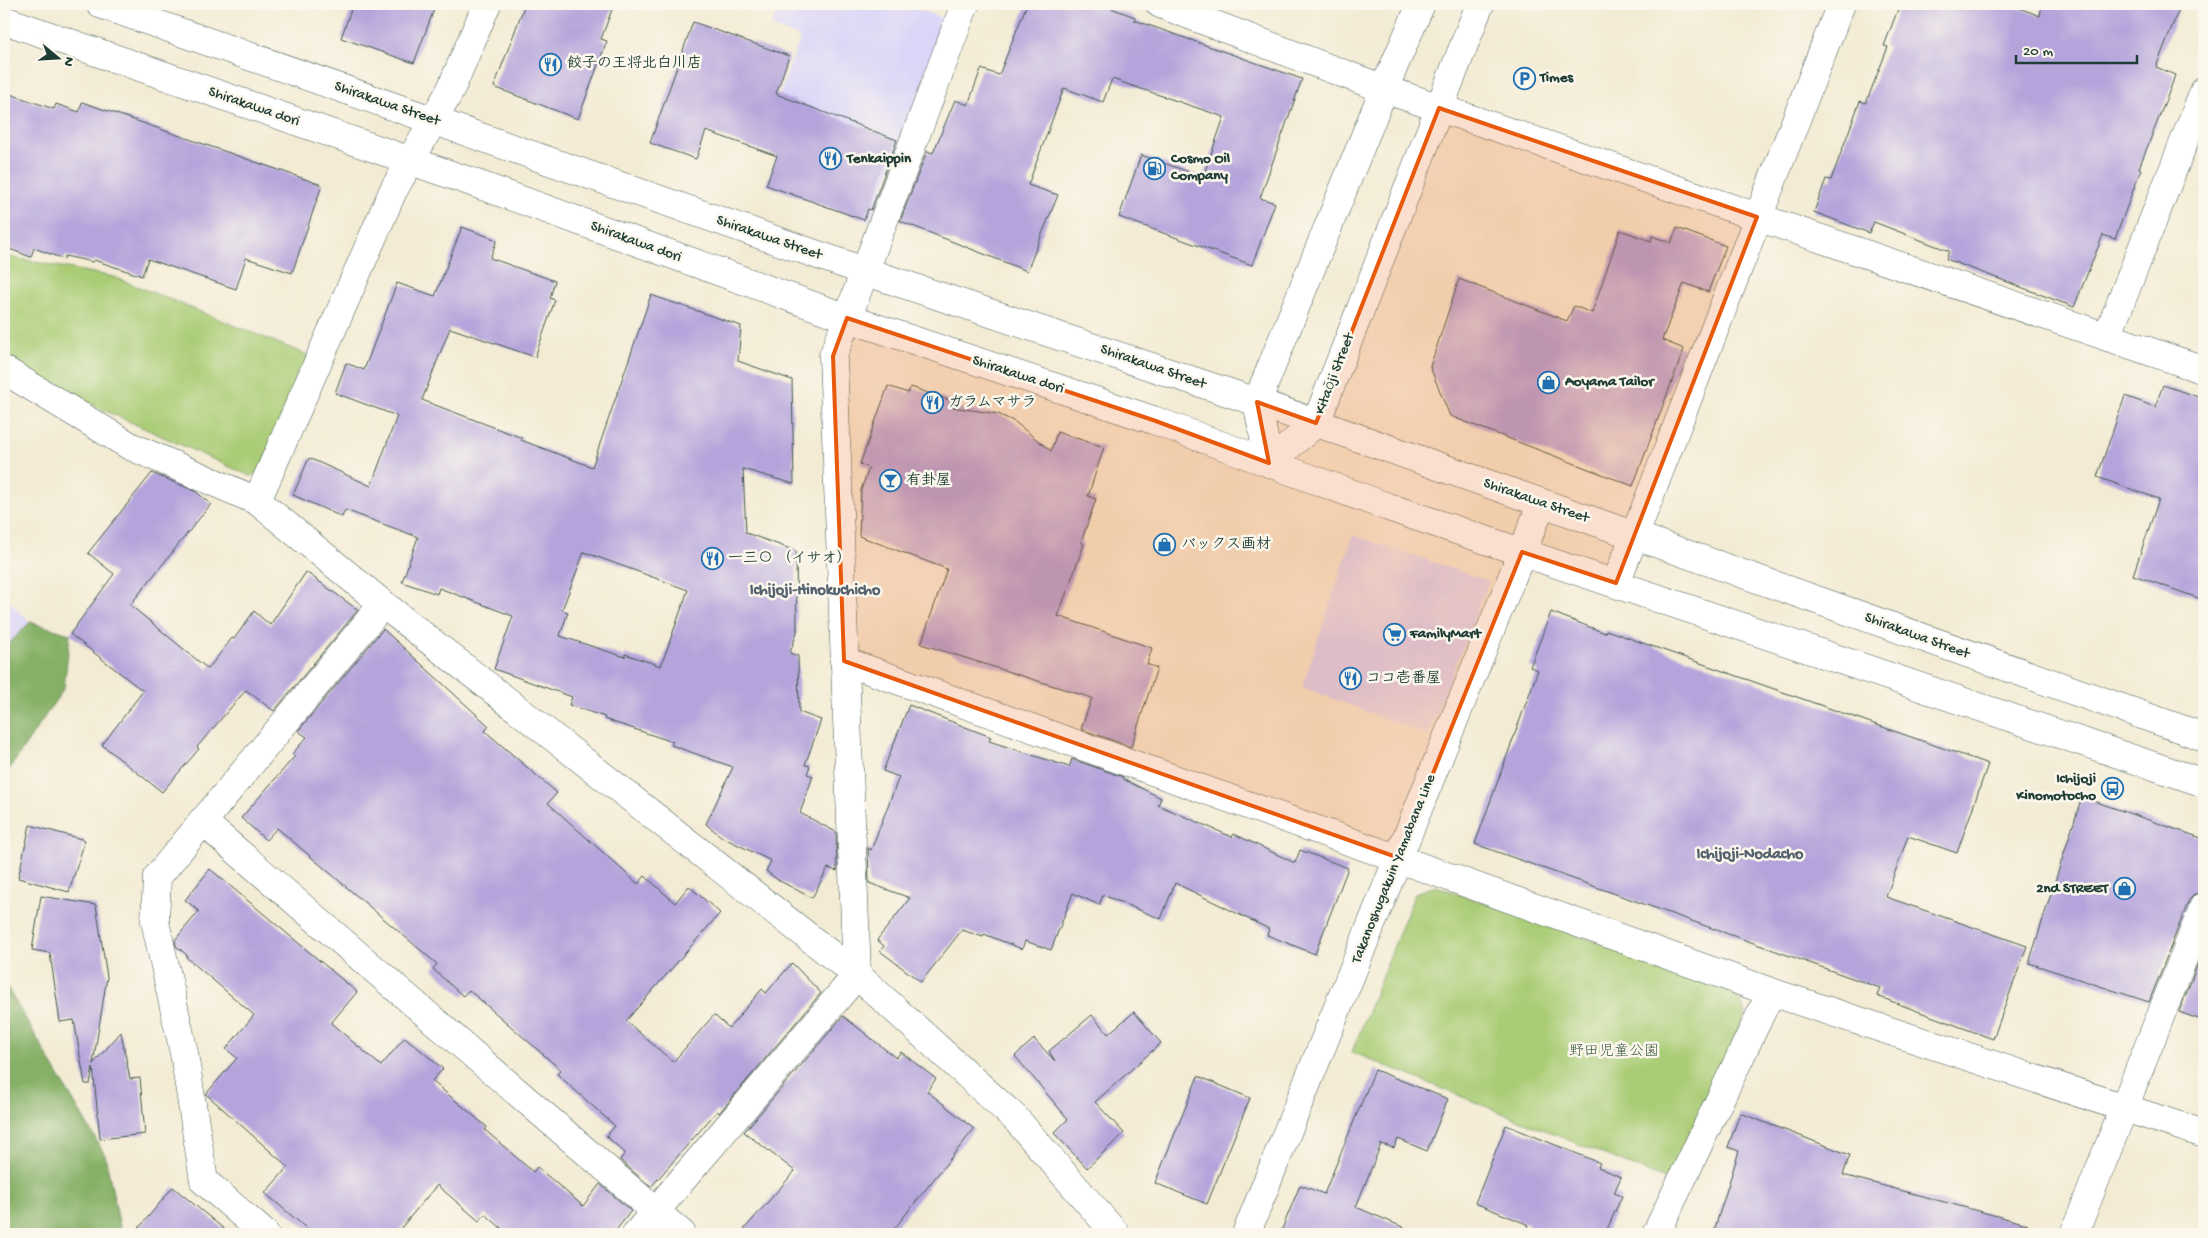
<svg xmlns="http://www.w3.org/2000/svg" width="2208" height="1238" font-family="'Gochi Hand','Klee One',sans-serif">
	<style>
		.built { fill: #dbd6f7 }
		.green { fill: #a9cc75; stroke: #648454 }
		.forest { fill: #86b066; stroke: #52764d }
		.building { fill: #b5a4db; fill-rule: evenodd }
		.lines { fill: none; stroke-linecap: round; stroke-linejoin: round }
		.street-casing { stroke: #3f574c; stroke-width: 29 }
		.secondary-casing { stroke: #3f574c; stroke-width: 29 }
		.primary-casing { stroke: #3f574c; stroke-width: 29 }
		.street { stroke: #fff; stroke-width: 28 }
		.secondary { stroke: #fff; stroke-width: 28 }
		.primary { stroke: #fff; stroke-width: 28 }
		.marked { fill: #e8590c; fill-opacity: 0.2; stroke: #e8590c; stroke-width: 4; stroke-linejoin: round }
		.labels { text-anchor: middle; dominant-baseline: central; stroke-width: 5; stroke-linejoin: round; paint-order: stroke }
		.poi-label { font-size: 15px; font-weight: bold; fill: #1f3d34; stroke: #fbf7ec; text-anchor: start }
		.street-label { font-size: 15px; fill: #1f3d34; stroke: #fbf7ec }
		.park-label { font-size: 15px; fill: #3b5a41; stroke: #fbf7ec }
		.neighbourhood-label { font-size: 16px; font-weight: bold; fill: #54616e; stroke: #fbf7ec }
	</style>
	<rect width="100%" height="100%" fill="#fbf7ec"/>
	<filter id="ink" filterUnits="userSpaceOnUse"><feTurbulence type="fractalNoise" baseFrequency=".02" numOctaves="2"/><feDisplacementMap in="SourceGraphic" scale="10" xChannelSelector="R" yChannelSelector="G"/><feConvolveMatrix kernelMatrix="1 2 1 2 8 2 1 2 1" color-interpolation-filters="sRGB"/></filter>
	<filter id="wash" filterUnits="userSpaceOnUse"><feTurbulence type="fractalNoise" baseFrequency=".0096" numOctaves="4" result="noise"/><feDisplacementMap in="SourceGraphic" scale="20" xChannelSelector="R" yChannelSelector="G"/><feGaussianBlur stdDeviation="1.12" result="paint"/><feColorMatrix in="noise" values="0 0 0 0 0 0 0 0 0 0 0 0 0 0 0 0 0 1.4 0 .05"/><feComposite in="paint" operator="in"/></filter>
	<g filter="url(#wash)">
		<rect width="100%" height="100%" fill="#f3ebd4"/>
		<g class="built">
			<polygon points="780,4 903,4 949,20 870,222 766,185 796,103 779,96 800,37 771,27"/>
			<polygon points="1353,535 1489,581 1428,735 1302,687"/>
			<polygon points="4,596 30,622 4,649"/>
		</g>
		<g class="green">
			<polygon points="4,256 114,277 310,356 260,471 250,476 64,392 25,369 4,352"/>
			<polygon points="1436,886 1734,990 1746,1014 1667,1180 1352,1052 1415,893"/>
		</g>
		<g class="forest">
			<polygon points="30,622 70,634 64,688 4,777 4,649"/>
			<polygon points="4,982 105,1155 120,1227 113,1234 4,1234"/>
		</g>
		<g id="blocks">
			<g class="building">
				<polygon points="353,4 436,4 414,63 341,38"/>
				<polygon points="525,4 614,4 601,39 607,41 578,119 494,87"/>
				<polygon points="1027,4 1100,4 1135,17 1134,20 1302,79 1260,198 1275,203 1252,265 1119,217 1141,155 1203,177 1224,117 1112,79 1103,102 1064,88 1028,185 1058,195 1027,271 900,221 927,151 933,153 955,100 968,105 981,69 999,75"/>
				<polygon points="1900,4 2009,4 2040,16 2042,4 2181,4 2156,67 2175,75 2171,87 2139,168 2141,169 2115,239 2103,235 2074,307 1946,259 1949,251 1874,222 1869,233 1814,212 1826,179 1831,180 1860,101 1866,103 1888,47 1884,46"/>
				<polygon points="693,22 789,56 776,94 897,140 871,210 868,209 864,220 766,185 777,156 706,131 696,159 650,143"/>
				<polygon points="4,92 54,109 56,104 79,112 82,102 322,185 292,273 246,258 236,289 148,259 142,276 94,260 93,262 65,256 64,259 34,248 31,257 4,247"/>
				<path d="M462,227L497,240L490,258L555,281L550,298L555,300L535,357L450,328L422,400L522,438L521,440L592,467L651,295L741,326L738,361L792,380L794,484L743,469L746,533L796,551L797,632L790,653L798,656L799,712L821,720L805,765L810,766L807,774L813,776L800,813L836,832L837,871L828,868L812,898L778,880L766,871L771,861L722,837L706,824L733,767L671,745L673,742L604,719L605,717L569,705L572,697L494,669L513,616L439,588L437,594L402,582L418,537L345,510L342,517L293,495L309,458L371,486L397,416L335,393L346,363L364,370L397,283L435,296ZM584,552L688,590L661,666L625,654V657L560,636L568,612L562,610Z"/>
				<polygon points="1677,228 1726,246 1708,292 1684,283 1662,340 1684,349 1633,486 1450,416 1430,367 1459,279 1567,321 1574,306 1592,313 1620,230 1651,241 1652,236 1671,243"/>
				<polygon points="2163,385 2204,399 2204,600 2133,575 2159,499 2097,477 2125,396 2155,407"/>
				<polygon points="888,386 908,393 911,387 954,402 952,407 998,414 1015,422 1051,451 1057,432 1104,447 1088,496 1096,499 1081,542 1084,544 1058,616 1152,648 1147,664 1157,668 1131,747 1081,729 1092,698 921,644 947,569 859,536 861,490 869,468 860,464"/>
				<polygon points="152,473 195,491 211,504 130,605 208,669 232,638 234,639 254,611 270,625 306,572 358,610 274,711 246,690 197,747 199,749 162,792 102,745 143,691 70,634 114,574 88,553"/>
				<polygon points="1551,612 1605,633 1606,630 1988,764 1957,853 1908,836 1886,897 2027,946 1993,1039 1877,996 1880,988 1475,844 1538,670 1530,667"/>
				<polygon points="383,629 489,726 485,731 557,793 548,803 638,884 645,876 675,903 689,886 720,913 626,1021 673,1062 714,1015 729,1028 762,989 766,993 792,963 821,993 719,1113 717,1111 651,1187 620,1160 625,1153 606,1136 615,1126 557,1074 561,1070 469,990 463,996 433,969 437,964 277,828 266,840 241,818 295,756 292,754 307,737 298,731"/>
				<polygon points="909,705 991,737 989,741 1069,767 1072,759 1123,777 1123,779 1161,798 1158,805 1232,837 1234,834 1295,863 1300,850 1348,868 1315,954 1267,935 1269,929 1175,883 1161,919 1103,895 1099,905 1073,893 1051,950 1025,941 1022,949 984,934 983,937 962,930 921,982 880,951 884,946 877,940 910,898 869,883 868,848 871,850 899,777 883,771"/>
				<polygon points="2082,797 2204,839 2204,891 2195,894 2189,900 2149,1002 2029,963"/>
				<polygon points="30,825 85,840 69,892 18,878"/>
				<polygon points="210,869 357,992 331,1023 381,1066 405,1037 443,1069 432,1081 487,1127 485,1130 533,1172 537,1167 583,1206 600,1184 631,1211 614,1233 616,1234 508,1234 485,1214 479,1221 437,1185 396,1234 313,1234 265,1193 288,1167 206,1094 237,1058 226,1049 254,1015 186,957 187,955 176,946 175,940 199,911 185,900"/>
				<polygon points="41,896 96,905 107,977 93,1064 121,1032 130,1079 140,1078 145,1134 100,1139 93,1067 90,1084 85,1084 74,1020 60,1022 50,953 32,950"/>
				<polygon points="2204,948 2204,1021 2179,1012"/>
				<polygon points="1134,1012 1161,1043 1095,1102 1124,1133 1087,1168 1054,1133 1068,1119 1015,1056 1034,1039 1055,1061 1049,1051 1092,1015 1108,1034"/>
				<polygon points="843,1016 896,1058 901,1052 936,1079 927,1091 974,1129 890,1234 740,1234 795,1171 744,1132"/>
				<polygon points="1375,1070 1448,1099 1427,1151 1398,1139 1394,1148 1381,1144 1356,1207 1419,1234 1280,1234 1300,1185 1324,1194"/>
				<polygon points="1198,1076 1250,1098 1207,1204 1155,1183"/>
				<polygon points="1740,1113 1850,1155 1843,1175 2027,1224 2025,1234 1713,1234 1739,1151 1728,1147"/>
				<polygon points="1506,1125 1600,1163 1598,1167 1621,1177 1614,1193 1622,1196 1605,1234 1525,1234 1529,1225 1475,1203"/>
				<polygon points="173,1187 230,1234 134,1234"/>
			</g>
		</g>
	</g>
	<g filter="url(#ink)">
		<use href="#blocks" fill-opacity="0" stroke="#3f574c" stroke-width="1"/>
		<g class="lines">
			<defs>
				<g id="street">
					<polyline points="1160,4 1384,89 2204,370"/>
					<polyline points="2107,337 2204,91"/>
					<polyline points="4,370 130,446 257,501 383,604 857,975 1015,1118 1116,1234"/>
					<polyline points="257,501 393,191 450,91 487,4"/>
					<polyline points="1616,583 1841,4"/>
					<polyline points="844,661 1771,992 2204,1134"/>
					<polyline points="202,821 682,1234"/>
					<polyline points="265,1234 204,1181 184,1053 155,921 157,877 383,604"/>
					<polyline points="636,1234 857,975 833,356 965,4"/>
					<polyline points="1656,1234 1771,992"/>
					<polyline points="2074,1234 2204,906"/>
				</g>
				<g id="secondary">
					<polyline points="1257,402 2204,737"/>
					<polyline points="1269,463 1388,507 2204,783"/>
					<polyline points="1246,1234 1542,503"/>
				</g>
				<g id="primary">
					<polyline points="100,4 864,271 1257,402"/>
					<polyline points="4,20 463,179 847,318 1153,420 1269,463"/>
					<polyline points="1269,463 1316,423 1480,4"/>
					<polyline points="1269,463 1257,402 1384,89 1421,4"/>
				</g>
			</defs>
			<use href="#street" class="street-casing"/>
			<use href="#secondary" class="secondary-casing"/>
			<use href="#primary" class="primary-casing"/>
			<use href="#street" class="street"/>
			<use href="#secondary" class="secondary"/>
			<use href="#primary" class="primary"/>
		</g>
	</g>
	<path class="marked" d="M1439,108L1757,217L1616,583L1522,552L1399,858L844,661L833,356L847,318L1153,420L1269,463L1257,402L1316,423Z"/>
	<defs>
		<symbol id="restaurant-ring" viewBox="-11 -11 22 22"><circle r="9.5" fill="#fbf7ec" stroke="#1f6fb2" stroke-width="1.5"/><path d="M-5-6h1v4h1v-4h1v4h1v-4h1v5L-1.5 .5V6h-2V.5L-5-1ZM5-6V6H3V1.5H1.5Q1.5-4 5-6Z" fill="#1f6fb2"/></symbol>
		<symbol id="parking-ring" viewBox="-11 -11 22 22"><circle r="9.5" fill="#fbf7ec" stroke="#1f6fb2" stroke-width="1.5"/><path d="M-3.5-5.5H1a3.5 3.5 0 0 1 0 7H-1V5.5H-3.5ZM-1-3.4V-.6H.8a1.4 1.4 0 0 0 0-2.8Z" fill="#1f6fb2"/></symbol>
		<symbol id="fuel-ring" viewBox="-11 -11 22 22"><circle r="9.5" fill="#fbf7ec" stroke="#1f6fb2" stroke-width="1.5"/><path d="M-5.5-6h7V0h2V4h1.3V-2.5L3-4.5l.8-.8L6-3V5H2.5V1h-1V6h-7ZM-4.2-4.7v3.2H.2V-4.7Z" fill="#1f6fb2"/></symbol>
		<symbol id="shop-ring" viewBox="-11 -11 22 22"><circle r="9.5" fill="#fbf7ec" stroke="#1f6fb2" stroke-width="1.5"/><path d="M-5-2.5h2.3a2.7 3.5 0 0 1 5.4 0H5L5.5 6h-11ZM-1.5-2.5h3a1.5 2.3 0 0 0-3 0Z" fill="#1f6fb2"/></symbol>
		<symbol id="bar-ring" viewBox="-11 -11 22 22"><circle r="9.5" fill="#fbf7ec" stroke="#1f6fb2" stroke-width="1.5"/><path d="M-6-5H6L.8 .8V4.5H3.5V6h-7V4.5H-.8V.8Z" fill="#1f6fb2"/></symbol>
		<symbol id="supermarket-ring" viewBox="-11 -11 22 22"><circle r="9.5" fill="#fbf7ec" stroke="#1f6fb2" stroke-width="1.5"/><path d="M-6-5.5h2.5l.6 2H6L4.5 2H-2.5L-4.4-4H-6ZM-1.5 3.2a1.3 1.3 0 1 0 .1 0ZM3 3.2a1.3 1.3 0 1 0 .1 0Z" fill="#1f6fb2"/></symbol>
		<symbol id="bus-ring" viewBox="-11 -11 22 22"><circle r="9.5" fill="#fbf7ec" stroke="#1f6fb2" stroke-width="1.5"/><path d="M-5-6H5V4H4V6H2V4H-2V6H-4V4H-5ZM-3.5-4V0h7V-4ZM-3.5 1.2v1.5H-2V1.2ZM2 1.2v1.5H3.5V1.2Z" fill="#1f6fb2"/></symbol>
	</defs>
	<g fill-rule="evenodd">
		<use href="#restaurant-ring" x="538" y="52" width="25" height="25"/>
		<use href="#parking-ring" x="1512" y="66" width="25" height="25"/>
		<use href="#restaurant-ring" x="818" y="146" width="25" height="25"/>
		<use href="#fuel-ring" x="1142" y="156" width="25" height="25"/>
		<use href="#shop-ring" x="1536" y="370" width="25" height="25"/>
		<use href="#restaurant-ring" x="920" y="390" width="25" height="25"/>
		<use href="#bar-ring" x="878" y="468" width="25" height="25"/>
		<use href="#shop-ring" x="1152" y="532" width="25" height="25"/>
		<use href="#restaurant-ring" x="700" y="546" width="25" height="25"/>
		<use href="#supermarket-ring" x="1382" y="622" width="25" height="25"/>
		<use href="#restaurant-ring" x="1338" y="666" width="25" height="25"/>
		<use href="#bus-ring" x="2100" y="776" width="25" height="25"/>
		<use href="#shop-ring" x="2112" y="876" width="25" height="25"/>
	</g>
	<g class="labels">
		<g class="poi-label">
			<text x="567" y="64">餃子の王将北白川店</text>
			<text x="1540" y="78">Times</text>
			<text x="847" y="159">Tenkaippin</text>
			<text x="1171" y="159">Cosmo Oil<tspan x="1171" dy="17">Company</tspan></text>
			<text x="1565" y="382">Aoyama Tailor</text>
			<text x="948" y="403">ガラムマサラ</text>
			<text x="906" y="481">有卦屋</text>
			<text x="1181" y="545">バックス画材</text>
			<text x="728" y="559">一三〇 （イサオ）</text>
			<text x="1410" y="634">FamilyMart</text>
			<text x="1366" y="679">ココ壱番屋</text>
			<text x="2096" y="779" text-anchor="end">Ichijoji<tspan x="2096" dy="17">Kinomotocho</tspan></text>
			<text x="2108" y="889" text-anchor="end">2nd STREET</text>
		</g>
		<g class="street-label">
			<text transform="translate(387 104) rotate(19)">Shirakawa Street</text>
			<text transform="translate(254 107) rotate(19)">Shirakawa dori</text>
			<text transform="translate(769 238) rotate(19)">Shirakawa Street</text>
			<text transform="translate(636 242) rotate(20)">Shirakawa dori</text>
			<text transform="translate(1153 367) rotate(19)">Shirakawa Street</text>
			<text transform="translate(1335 374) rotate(-69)">Kitaōji Street</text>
			<text transform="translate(1018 375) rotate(18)">Shirakawa dori</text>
			<text transform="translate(1536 501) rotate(19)">Shirakawa Street</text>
			<text transform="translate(1917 636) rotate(20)">Shirakawa Street</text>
			<text transform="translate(1394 869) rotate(-68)">Takanoshugakuin Yamabana Line</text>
		</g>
		<g class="park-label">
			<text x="1614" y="1052">野田児童公園</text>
		</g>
		<g class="neighbourhood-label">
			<text x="815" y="591">Ichijoji-Hinokuchicho</text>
			<text x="1750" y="855">Ichijoji-Nodacho</text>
		</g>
	</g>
	<rect width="2208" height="1238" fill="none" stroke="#fbf7ec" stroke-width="20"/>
	<g transform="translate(58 58) rotate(108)" stroke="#fbf7ec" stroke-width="4" paint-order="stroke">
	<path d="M0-4L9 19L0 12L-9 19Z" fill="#1f3d34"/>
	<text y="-8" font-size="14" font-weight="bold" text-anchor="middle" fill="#1f3d34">N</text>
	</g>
	<path d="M2016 55v8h121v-8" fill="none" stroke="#1f3d34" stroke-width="2.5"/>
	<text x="2023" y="55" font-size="15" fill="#1f3d34" stroke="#fbf7ec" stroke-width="4" paint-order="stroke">20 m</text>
</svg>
